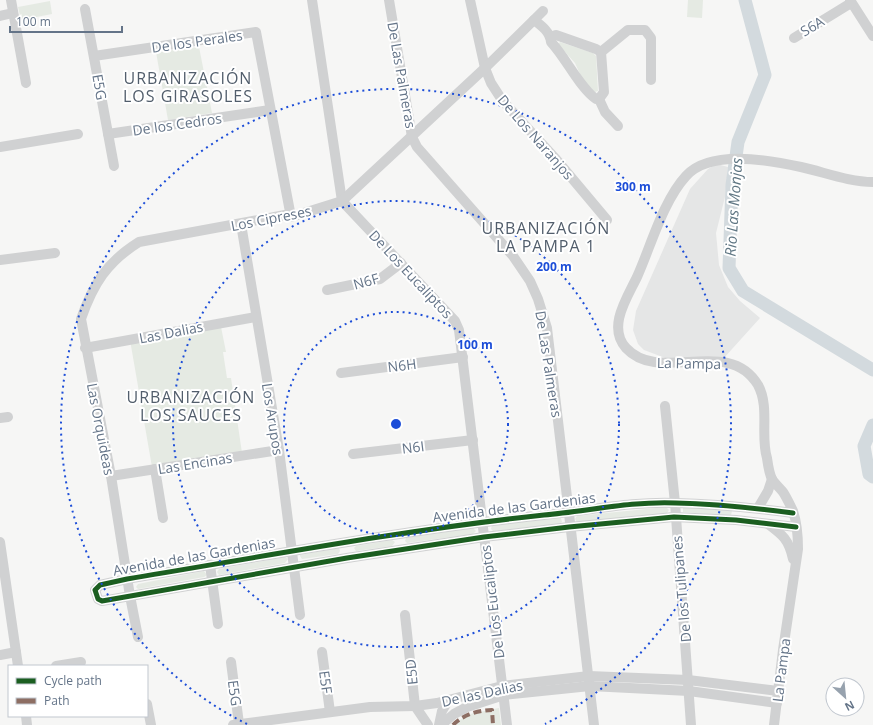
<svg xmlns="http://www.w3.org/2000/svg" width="873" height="725" font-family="'Open Sans',sans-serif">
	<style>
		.built { fill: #e5e6e6 }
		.green { fill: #e5eae3 }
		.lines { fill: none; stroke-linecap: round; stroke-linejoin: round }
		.river { stroke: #d3dade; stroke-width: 13 }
		.minor { stroke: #d0d1d2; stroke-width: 10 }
		.quiet { stroke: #8d6e63; stroke-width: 4; stroke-dasharray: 8 4; stroke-linecap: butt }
		.cycleway-casing { stroke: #fff; stroke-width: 8 }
		.cycleway { stroke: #1b5e20; stroke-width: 5 }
		.ring { fill: none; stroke: #1d4ed8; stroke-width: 2; stroke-dasharray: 2 4 }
		.labels { text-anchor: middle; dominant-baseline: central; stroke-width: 4; stroke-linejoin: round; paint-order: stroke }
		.street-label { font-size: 14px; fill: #647488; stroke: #fff }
		.water-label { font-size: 15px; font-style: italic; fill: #5f7683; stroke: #fff }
		.quarter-label { font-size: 16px; letter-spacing: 1px; fill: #525e6c; stroke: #fff }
		.centre { fill: #1d4ed8; stroke: #fff; stroke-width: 2 }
		.ring-label { font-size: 12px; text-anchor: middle; font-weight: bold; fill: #1d4ed8; stroke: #fff; stroke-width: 4; stroke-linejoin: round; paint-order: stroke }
	</style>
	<rect width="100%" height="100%" fill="#f6f6f5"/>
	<polygon class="built" points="717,164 728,167 725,197 716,233 719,265 728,287 740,301 760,318 723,359 668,359 644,350 638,344 633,330 636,311 690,189 708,169"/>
	<g class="green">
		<polygon points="688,0 703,0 702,18 687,17"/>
		<polygon points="50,1 52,14 21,20 18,7"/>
		<polygon points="560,42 593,53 596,56 598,91 595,92 585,85 575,63 558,44"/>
		<polygon points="199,47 212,113 168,120 156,52"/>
		<polygon points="221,327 226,352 223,352 227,378 231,378 242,453 152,467 130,340"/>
		<polygon points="666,507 669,510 667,513 577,522 575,519 577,516"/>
		<polygon points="683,507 732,510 731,516 683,512"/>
		<polygon points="561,518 562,522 559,524 493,531 491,529 492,525"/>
		<polygon points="473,528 476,531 473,534 407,543 405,541 406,538"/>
		<polygon points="392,540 395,542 392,546 356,551 354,548 356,546"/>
		<polygon points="339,548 340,551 338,554 302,559 300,556 300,555"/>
		<polygon points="285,557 288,559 285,563 219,575 217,572 219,569"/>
		<polygon points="204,571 207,575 204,577 138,589 136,587 138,584"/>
		<polygon points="499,708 501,725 452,725 470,714"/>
	</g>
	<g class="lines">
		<g class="river">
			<polyline points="745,0 765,75 738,142 732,185 729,268 743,291 873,370"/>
			<polyline points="873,425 864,446 869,474 873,477"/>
		</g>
		<g class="minor">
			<polyline points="11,0 26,83"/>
			<polyline points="312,0 342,201 455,321 459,330 507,725"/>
			<polyline points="389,0 412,137 417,147 513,256 530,281 538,299 547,328 594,725"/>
			<polyline points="470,0 485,68 491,83 502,100 555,158 607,220"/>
			<polyline points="850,0 873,36"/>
			<polyline points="85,9 114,166"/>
			<polyline points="0,16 13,13"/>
			<path d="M534,20C542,26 550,32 551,42C566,58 580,88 596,99H599"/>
			<polyline points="550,37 556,35 596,49 601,52"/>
			<polyline points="794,38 851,3"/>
			<polyline points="601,52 628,30 645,30 651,38 651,80"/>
			<polyline points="94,56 256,32 291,217"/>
			<polyline points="599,99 604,92 601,52"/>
			<polyline points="599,99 605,112 618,126"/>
			<polyline points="108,134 270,110"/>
			<polyline points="0,147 78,134"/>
			<polyline points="241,224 279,450 300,615"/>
			<polyline points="0,260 55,253"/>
			<polyline points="327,290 380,279 401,263"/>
			<polyline points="85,348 256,317"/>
			<polyline points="341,373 463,357"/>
			<polyline points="665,406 675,503 691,725"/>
			<polyline points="0,418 8,417"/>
			<polyline points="353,454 473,440"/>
			<polyline points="155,469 163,518"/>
			<polyline points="111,476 279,450"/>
			<polyline points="758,508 768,491 772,479"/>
			<path d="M793,513C755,508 715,504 676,503C632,501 588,511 544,515C404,530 266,556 127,579L100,585L95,590L98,599L102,601L347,558L484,537L569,527L674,517L736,520L796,527"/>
			<path d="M768,524C783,535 789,540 793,559"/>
			<polyline points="0,542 18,666"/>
			<polyline points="210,565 218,624"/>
			<polyline points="405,615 415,706 428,725"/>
			<path d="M138,637L130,596L111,476L81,319C93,284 107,262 139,242L285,215L291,217L342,201L485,68L543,11"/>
			<polyline points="322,652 330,712"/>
			<polyline points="0,655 16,652"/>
			<polyline points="231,662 239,724"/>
			<polyline points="56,666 81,662"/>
			<polyline points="147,704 151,725"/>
			<polyline points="26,716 27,725"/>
			<polyline points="233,725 370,707 415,706 437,703 502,686 589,676 688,680 778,691"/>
			<polyline points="439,725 442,711 448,701"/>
			<polyline points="441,725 454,714 467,707 504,695 590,686 689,691 777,703"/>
			<path d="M774,725L783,650L798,549C798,537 797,523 793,511C790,505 787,498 783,492C780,488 775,484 772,479C769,473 768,465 767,458C760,436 770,407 758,385C728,335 660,385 626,348C607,327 627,298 637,277C651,246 663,201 686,176C710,149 770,160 801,167C824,172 849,182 873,182"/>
		</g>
		<path class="quiet" d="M453,725C462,715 479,710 492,710L493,725"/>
		<defs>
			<path id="cycleway" d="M793,513C755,508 715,504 676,503C632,501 588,511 544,515C404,530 266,556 127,579L100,585L95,590L98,599L102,601L347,558L484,537L569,527L674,517L736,520L796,527"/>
		</defs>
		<use href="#cycleway" class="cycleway-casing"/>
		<use href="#cycleway" class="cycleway"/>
	</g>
	<g class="ring">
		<circle cx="396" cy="424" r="112"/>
		<circle cx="396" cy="424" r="223"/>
		<path d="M247 724A335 335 0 1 1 545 724"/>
	</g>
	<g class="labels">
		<g class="street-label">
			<text transform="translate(812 26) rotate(-31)">S6A</text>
			<text transform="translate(197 41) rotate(-8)">De los Perales</text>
			<text transform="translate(402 75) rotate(80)">De Las Palmeras</text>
			<text transform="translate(100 87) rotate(80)">E5G</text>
			<text transform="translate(177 124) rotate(-8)">De los Cedros</text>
			<text transform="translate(536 137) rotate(49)">De Los Naranjos</text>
			<text transform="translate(271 218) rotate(-11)">Los Cipreses</text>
			<text transform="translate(411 274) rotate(47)">De Los Eucaliptos</text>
			<text transform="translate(366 281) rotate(-16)">N6F</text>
			<text transform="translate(171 332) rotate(-11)">Las Dalias</text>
			<text transform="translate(689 363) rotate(1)">La Pampa</text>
			<text transform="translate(549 364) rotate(81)">De Las Palmeras</text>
			<text transform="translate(402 365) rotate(-7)">N6H</text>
			<text transform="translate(273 419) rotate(81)">Los Arupos</text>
			<text transform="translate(101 429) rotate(79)">Las Orquideas</text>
			<text transform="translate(413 447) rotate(-7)">N6I</text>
			<text transform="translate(195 463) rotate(-9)">Las Encinas</text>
			<text transform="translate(514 507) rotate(-7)">Avenida de las Gardenias</text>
			<text transform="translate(194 556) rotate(-10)">Avenida de las Gardenias</text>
			<text transform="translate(681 589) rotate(-95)">De los Tulipanes</text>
			<text transform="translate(492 602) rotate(-97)">De Los Eucaliptos</text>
			<text transform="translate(781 670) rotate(-83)">La Pampa</text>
			<text transform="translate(411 672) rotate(-96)">E5D</text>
			<text transform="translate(326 682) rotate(82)">E5F</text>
			<text transform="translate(235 693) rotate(82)">E5G</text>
			<text transform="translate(482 693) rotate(-12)">De las Dalias</text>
		</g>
		<g class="water-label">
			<text transform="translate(733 207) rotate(-86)">Rio Las Monjas</text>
		</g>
		<g class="quarter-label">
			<text x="188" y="78">URBANIZACIÓN<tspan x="188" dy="18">LOS GIRASOLES</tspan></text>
			<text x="546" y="228">URBANIZACIÓN<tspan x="546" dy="18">LA PAMPA 1</tspan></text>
			<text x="191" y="397">URBANIZACIÓN<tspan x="191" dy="18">LOS SAUCES</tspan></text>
		</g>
	</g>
	<circle cx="396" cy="424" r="6" class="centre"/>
	<g class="ring-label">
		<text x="633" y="191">300 m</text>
		<text x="554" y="271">200 m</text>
		<text x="475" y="349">100 m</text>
	</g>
	<rect x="8" y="665" width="140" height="52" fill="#ffffff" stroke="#c1c7cf"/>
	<rect x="16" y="678" width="20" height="6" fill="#1b5e20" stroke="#c1c7cf"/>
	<text x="44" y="685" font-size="12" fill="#647488">Cycle path</text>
	<rect x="16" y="698" width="20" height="6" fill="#8d6e63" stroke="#c1c7cf"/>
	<text x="44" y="705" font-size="12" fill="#647488">Path</text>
	<g transform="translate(845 697) rotate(153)"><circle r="19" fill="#ffffff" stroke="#c1c7cf"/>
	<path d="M0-3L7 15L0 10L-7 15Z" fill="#97a2ae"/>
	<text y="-6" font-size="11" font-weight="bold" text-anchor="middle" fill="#647488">N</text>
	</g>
	<path d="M10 26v6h112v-6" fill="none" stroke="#647488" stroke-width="2"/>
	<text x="16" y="26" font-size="12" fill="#647488" stroke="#ffffff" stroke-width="3" paint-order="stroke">100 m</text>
</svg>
